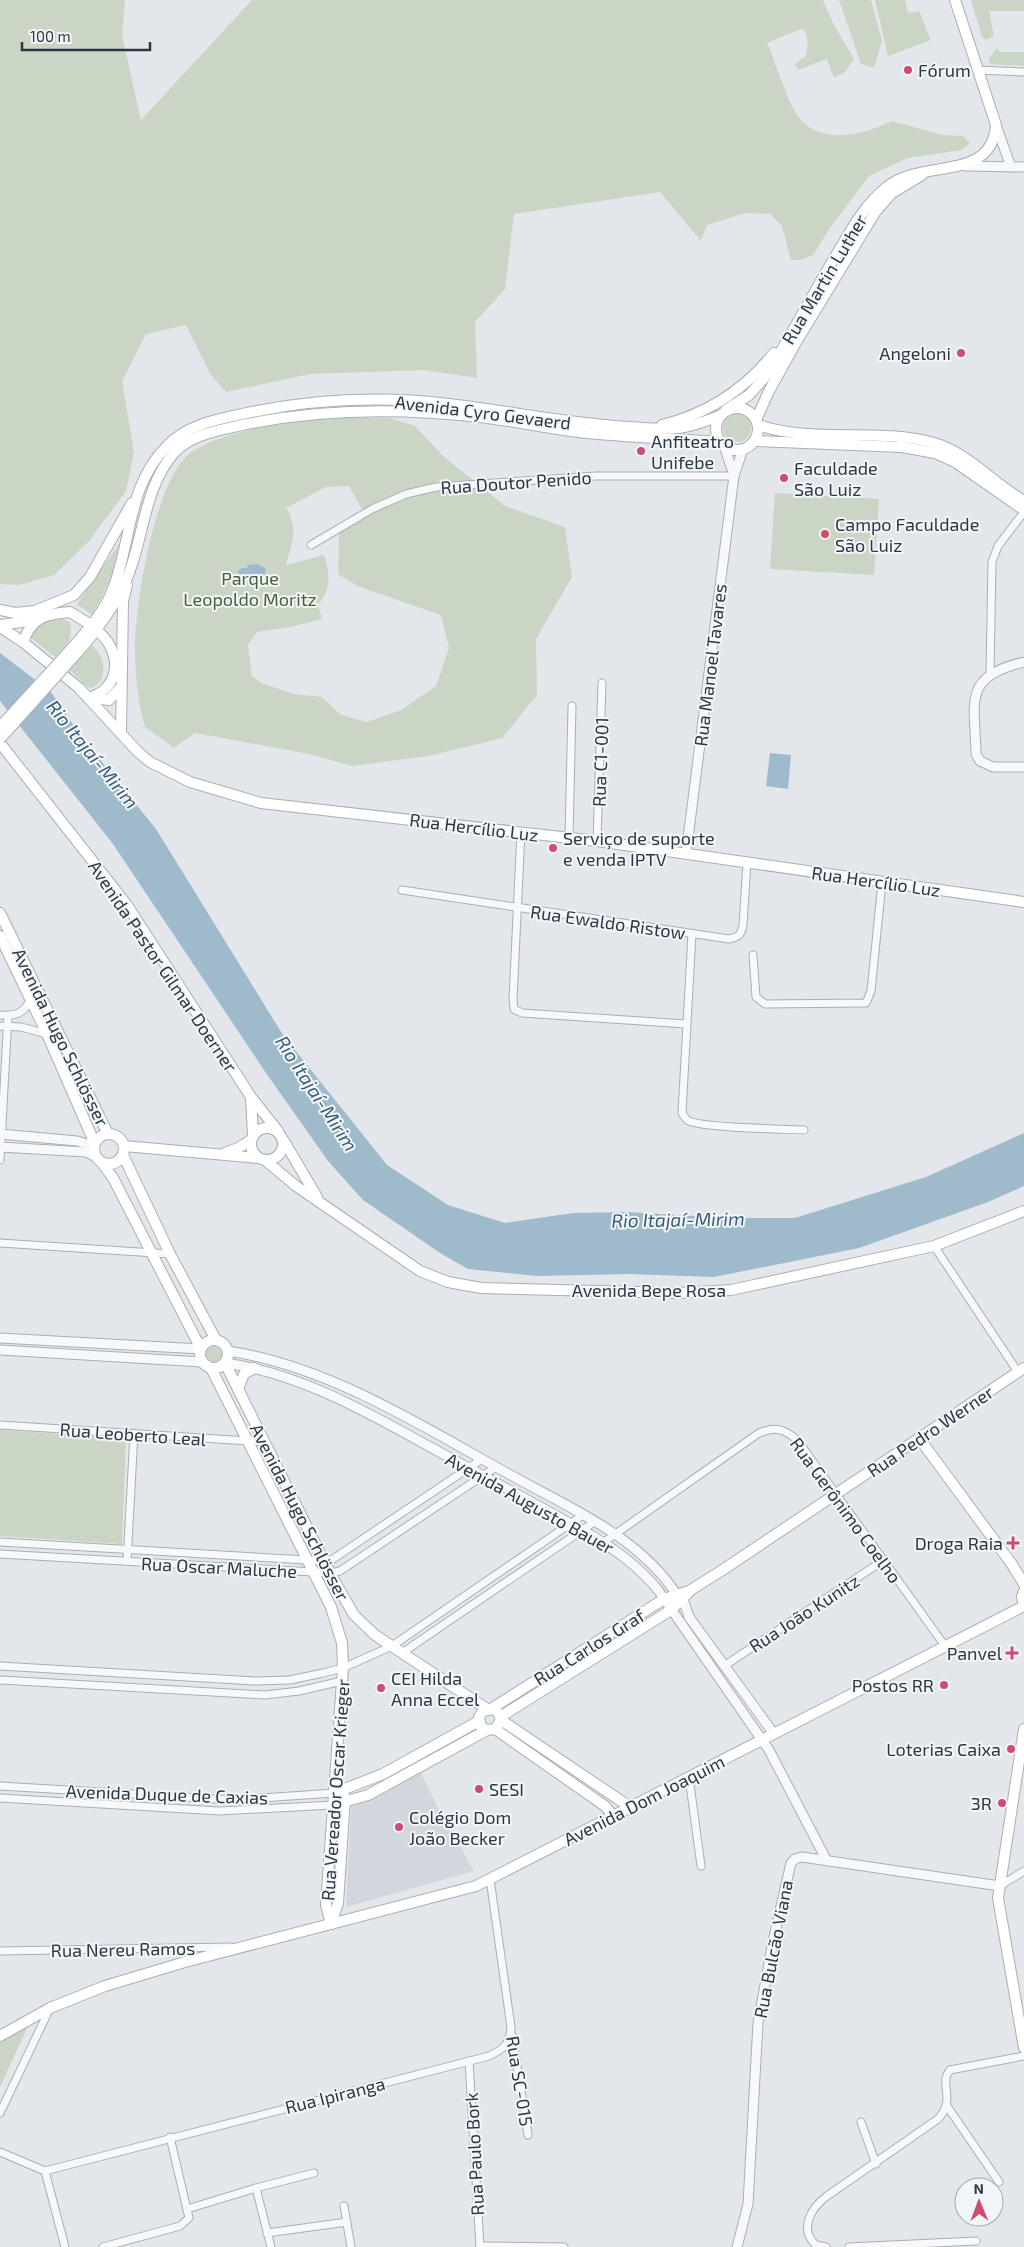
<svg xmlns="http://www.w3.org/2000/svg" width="1024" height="2247" font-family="'Exo 2',sans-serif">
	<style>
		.built { fill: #d1d7dd }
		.green { fill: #cbd5c5; fill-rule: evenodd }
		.water { fill: #9fbaca }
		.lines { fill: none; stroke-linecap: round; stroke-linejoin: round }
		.minor-casing { stroke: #a8afb5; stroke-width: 9 }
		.tertiary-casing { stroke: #a8afb5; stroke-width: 11 }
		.secondary-casing { stroke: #a8afb5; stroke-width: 12 }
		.minor { stroke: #f6f8f9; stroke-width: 7 }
		.tertiary { stroke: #f6f8f9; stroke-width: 9 }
		.secondary { stroke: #fff; stroke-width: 10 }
		.secondary-bridge-casing { stroke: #a8afb5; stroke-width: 12; stroke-linecap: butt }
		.secondary-bridge { stroke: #fff; stroke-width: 10 }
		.poi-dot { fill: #cc4c72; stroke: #f3f6f8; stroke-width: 2 }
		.labels { text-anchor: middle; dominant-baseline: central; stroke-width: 4; stroke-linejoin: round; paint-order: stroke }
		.poi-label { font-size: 18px; fill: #2b3743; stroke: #f3f6f8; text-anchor: start }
		.street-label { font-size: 18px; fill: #2b3743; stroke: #f3f6f8 }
		.park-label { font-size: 18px; fill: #455f39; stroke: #f3f6f8 }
		.water-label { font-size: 19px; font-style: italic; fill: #365c77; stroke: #f3f6f8 }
	</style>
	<rect width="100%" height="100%" fill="#e3e7eb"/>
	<polygon class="built" points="421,1773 437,1806 474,1871 346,1907 351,1806 364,1802"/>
	<g class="green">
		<path d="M0,0H125L122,35L141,120L252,0H823L833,23L854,59L845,72L834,78L827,59L798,70L795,64L806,56C808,45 809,38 803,28L767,43C775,61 787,100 797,115C819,147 863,135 892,121L942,135L963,136L970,143L962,150L908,158L869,176L830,228L813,255L800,260H791L782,226L770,214L745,213L707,225L701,241L660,192L514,214L505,289L475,322L477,378L424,370L310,374L226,392L211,375L186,325L146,334L122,381L134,452L126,491L89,541L54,575L19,585L0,584Z"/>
		<polygon points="839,0 871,0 882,41 874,68 861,64"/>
		<polygon points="875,0 905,0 908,13 919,11 931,40 888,56"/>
		<polygon points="971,0 1024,0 1024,11 989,11 994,36 986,40 982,37"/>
		<polygon points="997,48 1000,52 1024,52 1024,66 990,64 989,58"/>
		<circle cx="737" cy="428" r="14"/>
		<path d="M329,418H390L415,426L443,456L505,506L565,527L572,577L536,639L537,695L502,738L429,756L352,766L309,754L195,733L174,748L145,727C138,701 135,676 135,648C135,605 155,475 193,451C234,427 284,424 329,418ZM349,486L363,511L339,534L338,574L357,586L441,615L449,648L436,686L401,710L367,722L341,715L322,697L294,694L261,683L252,676L248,645L257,632L291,627L322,619L318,605C332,589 330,574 324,555L286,565C292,542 299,530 286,508L326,487Z"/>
		<polygon points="775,493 879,499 874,575 770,569"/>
		<path d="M124,537C117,565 107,590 92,615L77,604Z"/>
		<path d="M61,618L69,622C75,638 66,646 55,657L30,637L36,625L46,620Z"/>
		<path d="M92,645C105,656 109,679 92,688L87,687L70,670Z"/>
		<circle cx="214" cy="1355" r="9"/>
		<polygon points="0,1430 126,1438 122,1544 0,1536"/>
		<polygon points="27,2028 0,2087 0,2042 20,2030"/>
	</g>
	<g class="water">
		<polygon points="258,564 266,569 263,583 258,586 237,572 242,568 247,568 248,565"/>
		<polygon points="0,653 51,692 80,735 156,829 283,1035 387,1165 448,1205 505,1223 573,1213 628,1212 727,1218 795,1218 926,1177 1024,1133 1024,1186 988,1202 859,1248 714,1277 629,1274 536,1276 468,1269 440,1253 363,1200 328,1161 266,1073 113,844 0,701"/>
		<polygon points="770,753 791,755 788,789 766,786"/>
	</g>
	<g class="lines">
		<defs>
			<g id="minor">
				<polyline points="978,70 1024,72"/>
				<polyline points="311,545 372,509 406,494 436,487 596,476 734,476"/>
				<polyline points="990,673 992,562 998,546 1024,512"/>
				<polyline points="521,832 513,999 514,1009 522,1013 686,1024"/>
				<polyline points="569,838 572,706"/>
				<polyline points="597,841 602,683"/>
				<path d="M402,890L729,939C739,937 741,935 743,925L747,863"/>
				<path d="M692,934L682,1113C684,1116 685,1118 687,1120C697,1128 786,1129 804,1130"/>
				<polyline points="753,955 756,997 765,1004 866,1003 871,991 882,883"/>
				<path d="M0,1015C17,1016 23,1014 31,999"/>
				<polyline points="0,1026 21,1027 47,1034"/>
				<polyline points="0,1160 8,1016"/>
				<polyline points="0,1243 170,1254"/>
				<polyline points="934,1246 1018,1372"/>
				<polyline points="0,1425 265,1442"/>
				<polyline points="0,1542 324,1561 333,1559 482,1459"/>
				<path d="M604,1542L759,1433C776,1426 785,1429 798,1441L945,1646"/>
				<polyline points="0,1554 330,1573 340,1571 496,1467"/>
				<polyline points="127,1561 134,1434"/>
				<polyline points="402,1653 594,1522"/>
				<polyline points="0,1666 255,1681 290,1680 323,1673 343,1668 392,1646 583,1515"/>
				<polyline points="724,1666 884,1560"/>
				<polyline points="0,1680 265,1695 299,1691 342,1681"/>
				<polyline points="689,1777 701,1866"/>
				<polyline points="0,1786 234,1800 334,1793"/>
				<polyline points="0,1798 219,1811 333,1805"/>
				<polyline points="1000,1886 1024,1871"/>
				<polyline points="0,1951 231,1947"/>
				<polyline points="512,2035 528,2135"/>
				<polyline points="469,2061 480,2247"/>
				<polyline points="947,2106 999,2182"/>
				<polyline points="0,2113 50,2008"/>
				<polyline points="861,2122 876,2164"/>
				<path d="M0,2152L45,2171L489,2056C504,2049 510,2044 511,2027L490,1879"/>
				<polyline points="45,2171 65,2247"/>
				<polyline points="256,2188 314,2173"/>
				<polyline points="344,2206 351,2247"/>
				<polyline points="187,2209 256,2188 271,2247"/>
				<polyline points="267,2233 347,2222"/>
				<polyline points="480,2246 564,2247"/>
				<polyline points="103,2247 180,2226 189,2218 170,2137"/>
				<path d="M826,2247L816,2245C798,2229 812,2207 827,2196L938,2119C957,2099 938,2083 950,2070L1024,2056"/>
				<polyline points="849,2247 976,2241"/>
			</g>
			<g id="tertiary">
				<polyline points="996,125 1011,167"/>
				<polyline points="965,166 1024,167"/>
				<polyline points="724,446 734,475"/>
				<path d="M1024,662C962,677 975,701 976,754L980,761L993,767H1024"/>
				<polyline points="686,854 734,476 743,449"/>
				<polyline points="0,1134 77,1141 94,1146"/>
				<polyline points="0,1147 86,1152 96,1157"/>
				<polyline points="0,1338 201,1349"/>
				<polyline points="0,1350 202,1362"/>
				<path d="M228,1351C328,1366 420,1425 507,1473C567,1507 638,1535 677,1595"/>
				<path d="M225,1363C299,1373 367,1412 432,1448C482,1475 532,1502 582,1530C611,1546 637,1564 658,1590L769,1750L827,1861"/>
				<polyline points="683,1599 689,1617 774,1734"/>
				<polyline points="737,2247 748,2204 758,2023 773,1941 791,1863 795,1859 802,1857 1000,1886"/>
			</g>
			<g id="secondary">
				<circle cx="737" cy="429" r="21"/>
				<path d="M726,410L749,395L766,376C790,337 812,296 835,257C850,232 864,205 887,187C921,158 992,183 996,125L955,0"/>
				<polyline points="756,420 769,391 795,344 876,211 892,193 922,175"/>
				<path d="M662,425C707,414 745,389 774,353"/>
				<path d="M758,425C815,444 877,427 934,443C967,452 994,484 1024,501"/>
				<polyline points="755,441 902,447 935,453 955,462 1024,510"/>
				<polyline points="0,610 15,613 35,611 74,595 90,577 132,503"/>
				<polyline points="0,625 36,620"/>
				<polyline points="0,627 23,642 79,688 137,751 150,762 190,782 261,803 597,841 1024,902"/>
				<path d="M23,642C32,617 45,614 70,612L91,625"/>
				<path d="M72,648C87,631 105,611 113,589C132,540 127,486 167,446C188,424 219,419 247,413C313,399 382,396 449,404C510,411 570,424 631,427C647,428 664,430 679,428C694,426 707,421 721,415"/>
				<path d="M78,652C97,631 119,600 129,573C144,534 145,486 174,453C189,435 220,430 242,425C319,409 400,408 479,417C515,421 551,429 587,433C631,437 676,439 720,442"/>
				<path d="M90,698C95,695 102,693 106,688C123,670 114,643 96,630"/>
				<polyline points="90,698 109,700 121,687"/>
				<polyline points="121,734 123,601 127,585"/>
				<polyline points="0,743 127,905 251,1097 278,1131"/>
				<polyline points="0,913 108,1134"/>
				<polyline points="0,936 47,1034 95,1144"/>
				<polyline points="251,1098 253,1135"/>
				<circle cx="267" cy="1144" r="16"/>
				<circle cx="109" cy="1149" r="15"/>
				<polyline points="284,1141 317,1197"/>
				<polyline points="124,1146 258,1158"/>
				<polyline points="225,1153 238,1148 251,1140"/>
				<polyline points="123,1155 170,1254 216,1340"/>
				<polyline points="266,1161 296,1186 420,1271 448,1282 481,1288 679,1293 731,1290 934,1246 1024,1211"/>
				<polyline points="102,1163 113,1178 201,1349"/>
				<circle cx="214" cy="1354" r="14"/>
				<polyline points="225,1363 330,1573 354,1615 375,1635 487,1709"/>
				<polyline points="211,1368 331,1607 342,1643 343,1668 326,1905 331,1924"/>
				<polyline points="238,1389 244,1374 254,1368"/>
				<polyline points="919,1438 1011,1563 1024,1584"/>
				<polyline points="1024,1591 1022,1597 1024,1606"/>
				<polyline points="491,1709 664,1599 689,1591 721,1571 1024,1368"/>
				<polyline points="500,1717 671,1610 689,1592"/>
				<polyline points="501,1720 630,1807"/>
				<polyline points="495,1729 605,1806 613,1816"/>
				<polyline points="1024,1729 998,1898 1024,2048"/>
				<polyline points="334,1793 383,1774 479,1721"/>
				<polyline points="333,1805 368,1795 487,1730 495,1729 501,1720 499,1714 494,1709 483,1711 479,1717 481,1727 487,1730"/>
				<polyline points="331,1924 338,1903 345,1797"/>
				<polyline points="0,2036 50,2008 105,1986 185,1962 476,1886 1024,1606"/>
			</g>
		</defs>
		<use href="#minor" class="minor-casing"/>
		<use href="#tertiary" class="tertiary-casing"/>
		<use href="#secondary" class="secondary-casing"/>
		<use href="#minor" class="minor"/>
		<use href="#tertiary" class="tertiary"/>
		<use href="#secondary" class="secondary"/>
		<defs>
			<g id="secondary-bridge">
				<polyline points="0,727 72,648"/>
				<polyline points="0,739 78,652"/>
			</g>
		</defs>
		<use href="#secondary-bridge" class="secondary-bridge-casing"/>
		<use href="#secondary-bridge" class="secondary-bridge"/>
	</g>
	<g class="poi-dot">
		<circle cx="908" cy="70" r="5"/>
		<circle cx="961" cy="353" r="5"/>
		<circle cx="641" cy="451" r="5"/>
		<circle cx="784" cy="478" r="5"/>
		<circle cx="825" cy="534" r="5"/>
		<circle cx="553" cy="848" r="5"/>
		<path d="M1010.5 1535.5h5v5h5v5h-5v5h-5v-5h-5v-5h5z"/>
		<path d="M1009.5 1645.5h5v5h5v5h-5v5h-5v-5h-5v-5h5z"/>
		<circle cx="944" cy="1685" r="5"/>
		<circle cx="381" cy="1688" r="5"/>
		<circle cx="1011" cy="1749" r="5"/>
		<circle cx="479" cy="1789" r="5"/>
		<circle cx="1002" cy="1803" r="5"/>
		<circle cx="399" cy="1827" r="5"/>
	</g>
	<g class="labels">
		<g class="poi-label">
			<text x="918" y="70">Fórum</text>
			<text x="951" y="353" text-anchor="end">Angeloni</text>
			<text x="651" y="441">Anfiteatro<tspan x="651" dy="21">Unifebe</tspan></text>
			<text x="794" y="468">Faculdade<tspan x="794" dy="21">São Luiz</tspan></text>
			<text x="835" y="524">Campo Faculdade<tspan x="835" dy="21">São Luiz</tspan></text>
			<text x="563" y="838">Serviço de suporte<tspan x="563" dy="21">e venda IPTV</tspan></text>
			<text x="1003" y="1543" text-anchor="end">Droga Raia</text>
			<text x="1002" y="1653" text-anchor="end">Panvel</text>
			<text x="391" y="1678">CEI Hilda<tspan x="391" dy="21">Anna Eccel</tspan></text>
			<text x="934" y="1685" text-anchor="end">Postos RR</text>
			<text x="1001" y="1749" text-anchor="end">Loterias Caixa</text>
			<text x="489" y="1789">SESI</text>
			<text x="992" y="1803" text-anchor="end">3R</text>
			<text x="409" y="1817">Colégio Dom<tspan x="409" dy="21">João Becker</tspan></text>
		</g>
		<g class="street-label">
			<text transform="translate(824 279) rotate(-59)">Rua Martin Luther</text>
			<text transform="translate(483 412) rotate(7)">Avenida Cyro Gevaerd</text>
			<text transform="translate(516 482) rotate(-4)">Rua Doutor Penido</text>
			<text transform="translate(710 665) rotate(-83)">Rua Manoel Tavares</text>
			<text transform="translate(600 762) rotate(-88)">Rua C1-001</text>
			<text transform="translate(474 827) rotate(7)">Rua Hercílio Luz</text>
			<text transform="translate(876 881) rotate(8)">Rua Hercílio Luz</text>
			<text transform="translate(608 922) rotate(8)">Rua Ewaldo Ristow</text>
			<text transform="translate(163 966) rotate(56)">Avenida Pastor Gilmar Doerner</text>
			<text transform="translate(61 1037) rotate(64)">Avenida Hugo Schlösser</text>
			<text x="649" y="1290">Avenida Bepe Rosa</text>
			<text transform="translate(930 1431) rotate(-34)">Rua Pedro Werner</text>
			<text transform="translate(133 1434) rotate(4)">Rua Leoberto Leal</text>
			<text transform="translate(530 1503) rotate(29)">Avenida Augusto Bauer</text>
			<text transform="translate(846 1510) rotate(54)">Rua Gerônimo Coelho</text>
			<text transform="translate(300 1512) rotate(63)">Avenida Hugo Schlösser</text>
			<text transform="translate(219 1567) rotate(3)">Rua Oscar Maluche</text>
			<text transform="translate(804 1613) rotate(-33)">Rua João Kunitz</text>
			<text transform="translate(589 1647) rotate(-32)">Rua Carlos Graf</text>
			<text transform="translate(335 1790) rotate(-86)">Rua Vereador Oscar Krieger</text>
			<text transform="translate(167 1794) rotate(2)">Avenida Duque de Caxias</text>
			<text transform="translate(644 1800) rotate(-27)">Avenida Dom Joaquim</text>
			<text transform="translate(123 1949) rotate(-1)">Rua Nereu Ramos</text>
			<text transform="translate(773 1949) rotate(-79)">Rua Bulcão Viana</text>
			<text transform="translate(520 2081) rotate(81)">Rua SC-015</text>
			<text transform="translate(335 2095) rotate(-14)">Rua Ipiranga</text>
			<text transform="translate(474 2154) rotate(-93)">Rua Paulo Bork</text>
		</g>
		<g class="park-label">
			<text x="250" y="578">Parque<tspan x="250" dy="21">Leopoldo Moritz</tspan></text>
		</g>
		<g class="water-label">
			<text transform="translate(93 754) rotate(51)">Rio Itajaí-Mirim</text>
			<text transform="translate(317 1093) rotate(57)">Rio Itajaí-Mirim</text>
			<text transform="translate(678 1219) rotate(-1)">Rio Itajaí-Mirim</text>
		</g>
	</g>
	<g transform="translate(979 2202) rotate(359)"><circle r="24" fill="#f3f6f8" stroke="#a3aab0"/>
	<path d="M0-4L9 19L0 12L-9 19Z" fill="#cc4c72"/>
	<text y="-8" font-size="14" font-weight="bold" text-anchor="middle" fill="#2b3743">N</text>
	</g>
	<path d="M22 42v8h128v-8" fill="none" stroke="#2b3743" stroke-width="2.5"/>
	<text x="30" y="42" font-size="15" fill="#2b3743" stroke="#f3f6f8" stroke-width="4" paint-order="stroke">100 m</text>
</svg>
